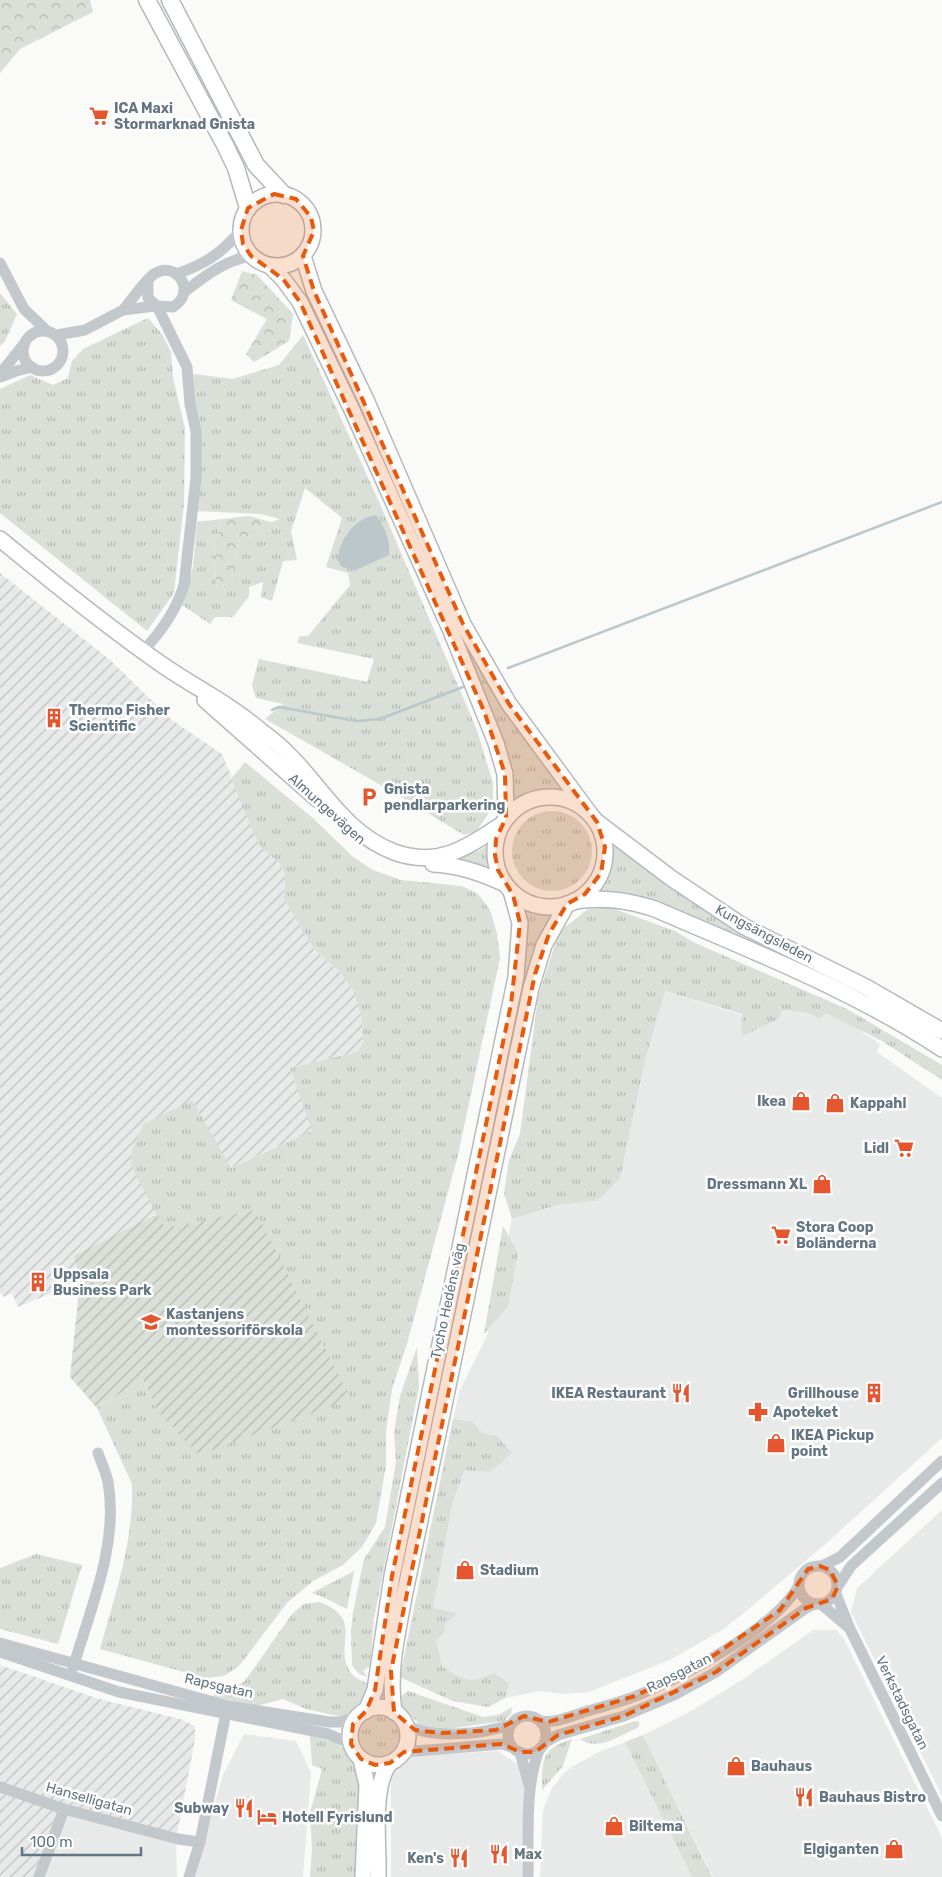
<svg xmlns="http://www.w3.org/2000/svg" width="942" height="1877" font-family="Rubik,sans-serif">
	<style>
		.built { fill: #e8e9e9 }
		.industrial { fill: url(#industrial-furrows) }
		.grass { fill: url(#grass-tufts) }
		.forest { fill: url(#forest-crowns) }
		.garden { fill: url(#garden-furrows) }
		.water { fill: #bbc7cb }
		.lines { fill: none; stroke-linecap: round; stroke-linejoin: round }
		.stream { stroke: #bbc7cb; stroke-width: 2.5 }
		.major-casing { stroke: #b5babe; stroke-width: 18 }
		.highway-casing { stroke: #b4b9bd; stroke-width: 19 }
		.minor { stroke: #c3c8cc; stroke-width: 11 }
		.major { stroke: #fff; stroke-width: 15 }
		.highway { stroke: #fff; stroke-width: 16 }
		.marked { fill: #e8590c; fill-opacity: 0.2; stroke: #e8590c; stroke-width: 4; stroke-dasharray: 10 6; stroke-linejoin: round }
		.labels { text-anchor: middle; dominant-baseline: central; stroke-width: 5; stroke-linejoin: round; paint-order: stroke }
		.poi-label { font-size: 14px; font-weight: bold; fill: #657683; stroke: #fff; text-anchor: start }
		.street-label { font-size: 14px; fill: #657683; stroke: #fff }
	</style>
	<defs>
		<pattern id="industrial-furrows" width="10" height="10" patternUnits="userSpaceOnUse" patternTransform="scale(1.25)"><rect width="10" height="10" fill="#e8e9e9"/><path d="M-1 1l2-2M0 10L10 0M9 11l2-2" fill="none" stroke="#c0c1c2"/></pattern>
		<pattern id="grass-tufts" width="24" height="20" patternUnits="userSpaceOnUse" patternTransform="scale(1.25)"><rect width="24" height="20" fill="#dadfd7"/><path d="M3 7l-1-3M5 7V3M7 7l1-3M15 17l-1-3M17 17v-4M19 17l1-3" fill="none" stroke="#b4b9b4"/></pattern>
		<pattern id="forest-crowns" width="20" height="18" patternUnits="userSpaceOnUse" patternTransform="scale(1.25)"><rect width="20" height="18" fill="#dadfd7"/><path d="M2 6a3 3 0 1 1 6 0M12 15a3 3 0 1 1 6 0" fill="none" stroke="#b4b9b4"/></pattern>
		<pattern id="garden-furrows" width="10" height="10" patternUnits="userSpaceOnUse" patternTransform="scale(1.25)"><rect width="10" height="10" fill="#dadfd7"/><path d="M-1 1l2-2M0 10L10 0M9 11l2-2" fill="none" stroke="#b4b9b4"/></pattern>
	</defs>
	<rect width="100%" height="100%" fill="#fafaf8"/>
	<g class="built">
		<polygon points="664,991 742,1015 741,1030 781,1010 809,1013 819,1019 829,1009 880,1044 877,1052 942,1098 942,1438 829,1541 744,1613 722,1630 672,1659 589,1692 564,1694 539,1691 505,1698 488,1707 453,1701 400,1677 459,1392 487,1336 512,1219 557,1205 597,1201 620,1179 645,1061"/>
		<polygon points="942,1510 942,1796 851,1612 857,1588"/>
		<polygon points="813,1630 836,1630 844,1639 942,1838 942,1877 713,1877 643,1735 691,1711 742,1680"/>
		<polygon points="244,1734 296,1741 311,1772 303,1877 194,1877 223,1775"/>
		<polygon points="625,1742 692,1877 540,1877 543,1810 551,1790 562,1775 570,1768 599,1752"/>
		<polygon points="498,1751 522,1767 526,1778 523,1877 391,1877 391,1774 401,1762 411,1756"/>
		<polygon points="64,1809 176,1839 177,1877 39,1877"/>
	</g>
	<g class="industrial">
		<polygon points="0,573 110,660 173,721 222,754 259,845 280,864 286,875 283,898 314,949 340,972 354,991 362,1020 363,1044 357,1052 290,1068 313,1131 230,1168 75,1263 80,1281 18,1307 12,1293 4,1297 0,1293"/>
		<polygon points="0,1665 99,1699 180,1719 195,1726 195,1740 176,1839 64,1809 39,1877 0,1877"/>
	</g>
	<g class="grass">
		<polygon points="0,293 17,314 5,341 0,346"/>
		<polygon points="148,318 162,334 171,352 173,378 185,428 184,503 174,593 147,631 0,513 0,389 30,375 53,385 68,378 72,361 83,349"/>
		<polygon points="303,335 380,504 477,730 493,783 493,807 476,832 464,835 393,792 265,719 283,704 256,698 252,685 259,659 367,682 374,659 297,643 300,636 308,636 350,585 348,573 326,567 342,518 305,488 291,531 297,560 283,561 272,601 261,597 263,582 249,587 249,596 233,617 215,617 210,624 182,605 193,567 197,522 223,519 213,548 217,589 232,582 240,538 268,533 271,522 280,519 261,514 195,511 194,374 233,379 279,365"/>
		<path d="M462,643H467L494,694L532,750L565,790C546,789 530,789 515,802L509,763Z"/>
		<path d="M245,762L314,819L353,857L373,870L401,880L462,886L478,894L490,910L497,933L500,958L458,1155L407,1344L392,1389L386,1431V1465L376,1523L362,1547L343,1565L313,1581L287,1603L239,1666L224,1676L206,1678L100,1649C115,1595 134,1541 132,1484L97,1408L143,1379L157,1411L164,1229L131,1165L132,1150L143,1125L192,1100L231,1168L312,1131L290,1068L357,1052L363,1043L362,1020L354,991L340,972L314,949L283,898L286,875L280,864L259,845L231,779Z"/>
		<circle cx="552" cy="851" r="40"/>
		<path d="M613,838L647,868L903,1014L942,1039V1043L650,900L623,892L599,891C610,872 613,859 613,838Z"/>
		<polygon points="491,842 490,859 495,873 477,865 448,861 479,851"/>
		<path d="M523,904L542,911H559L546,930L390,1639L384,1688L385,1701H379L392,1610L521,988C524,960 529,932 523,904Z"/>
		<polygon points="609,907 675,931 693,942 847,1009 942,1065 942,1080 882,1041 826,1013 819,1019 809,1013 782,1010 778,1019 743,1036 741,1030 742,1014 665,991 645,1061 620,1179 597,1201 557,1205 512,1219 504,1193 509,1160 520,1134 538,997 557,938 565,927 588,909"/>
		<polygon points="503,1226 518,1253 508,1306 484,1334"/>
		<polygon points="417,1347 419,1387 374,1619 370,1666 363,1671 368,1677 359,1674 352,1665 351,1631 353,1612 364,1559 385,1527 396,1462 394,1432 400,1396"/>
		<path d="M453,1419L473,1422L482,1433L497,1436L512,1453L490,1472L464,1470L452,1504L433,1608L457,1613L445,1624L444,1633L436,1641L442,1666C463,1680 470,1685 494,1673L509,1683L505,1698L488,1707L453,1701L400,1677Z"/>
		<polygon points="36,1554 82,1565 58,1644 0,1629 0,1568"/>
		<polygon points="354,1571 347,1609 323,1597 312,1593"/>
		<path d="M319,1602C366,1619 332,1646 351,1673C354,1678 365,1682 370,1685L362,1707L352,1714L338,1716L306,1709L283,1699L257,1706L214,1697V1691L236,1686L245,1681L292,1614L304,1604Z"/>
		<polygon points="408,1691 483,1717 498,1715 512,1707 511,1714 504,1721 447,1729 420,1725 399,1704 399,1698"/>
		<circle cx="379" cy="1736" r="20"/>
		<path d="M635,1721L639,1722V1727C620,1735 599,1752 580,1739Z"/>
		<polygon points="643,1735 712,1877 692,1877 625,1742"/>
		<polygon points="310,1736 332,1741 347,1750 357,1760 364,1818 355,1877 310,1877 312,1849 310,1813 322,1769 312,1765"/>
		<path d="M572,1739L563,1766L542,1790C542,1760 541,1749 572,1739Z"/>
	</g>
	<g class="forest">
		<polygon points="0,0 90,0 93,12 20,49 0,73"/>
		<polygon points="242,271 257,275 293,314 289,341 254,362 246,354 267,319 231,300"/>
		<polygon points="248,516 271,522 268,533 240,538 232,583 217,589 213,548 223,519"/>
	</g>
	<polygon class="garden" points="255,1210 351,1399 199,1455 157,1411 143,1379 97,1408 70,1377 80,1281 74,1256 157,1214 165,1228"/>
	<path class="water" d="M376,515C385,527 390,540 389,555L356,570L342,567L337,559C341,540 353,518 376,515Z"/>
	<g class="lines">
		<g class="stream">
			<polyline points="508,668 942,502"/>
			<polyline points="272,710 279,707 357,721 380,719 463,687"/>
		</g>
		<defs>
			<g id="major">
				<circle cx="277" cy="230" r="36"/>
				<polyline points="303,256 314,291 367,402 463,624 509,704 590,814"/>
				<polyline points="270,266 283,279 300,302 352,410 451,631 496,743 505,774 506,818"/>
				<path d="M0,539C52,582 105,625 161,664C194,687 230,704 261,731C272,739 283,748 292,758C325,792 347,834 394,852C438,868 466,848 501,825"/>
				<polyline points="205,700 317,799"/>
				<circle cx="550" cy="852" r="55"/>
				<polyline points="597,822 671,878 743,926 866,987 942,1031"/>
				<path d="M433,864C458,865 482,873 505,884"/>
				<path d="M574,901C603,897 627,900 655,909C752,951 853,990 942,1049"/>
				<circle cx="379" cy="1736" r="29"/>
				<polyline points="366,1711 375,1690 392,1576 516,977 520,923 511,891"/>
				<path d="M394,1712C388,1671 397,1637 404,1597L531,988L544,945L567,904"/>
				<polyline points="361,1759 367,1785 363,1877"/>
				<path d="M378,1877C379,1848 371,1785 390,1763"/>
			</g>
			<g id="highway">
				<polyline points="147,0 225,145 236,168 248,208"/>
				<polyline points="170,0 256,165 284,195"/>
			</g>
		</defs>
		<use href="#major" class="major-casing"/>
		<use href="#highway" class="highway-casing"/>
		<g class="minor">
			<polyline points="0,263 24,309 46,330"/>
			<path d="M176,274C204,265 222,253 241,230"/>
			<path d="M184,292C205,276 225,260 251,256"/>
			<path d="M123,310C132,300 144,281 154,274C176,259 198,292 173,307L157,306L148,298V282"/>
			<circle cx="43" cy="351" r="20"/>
			<polyline points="57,335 85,330 123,310 155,306"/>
			<polyline points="0,374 24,344"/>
			<polyline points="0,377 16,371 32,367"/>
			<path d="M143,651C162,631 176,611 184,585L196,478V431L190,404L187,367L157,306"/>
			<circle cx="818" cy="1585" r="19"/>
			<polyline points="822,1566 840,1557 942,1461"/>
			<polyline points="838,1586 851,1566 942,1483"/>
			<polyline points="836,1594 850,1629 942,1816"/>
			<polyline points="821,1604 848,1627"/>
			<polyline points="0,1643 228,1706 329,1722 340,1722 359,1716"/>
			<polyline points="0,1652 119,1692 328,1734 351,1744"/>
			<path d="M73,1668C90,1609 119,1545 108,1482C106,1472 101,1462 98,1453"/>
			<circle cx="527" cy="1735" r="19"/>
			<path d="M540,1721C555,1724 573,1715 588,1711C604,1706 621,1702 636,1696C681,1678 776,1628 799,1585"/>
			<path d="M405,1724C431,1740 482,1734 510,1725"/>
			<polyline points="544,1743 558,1735 624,1716 674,1695 716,1672 806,1608 815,1604"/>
			<polyline points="404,1752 502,1744 512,1747"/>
			<polyline points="520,1752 529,1785"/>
			<polyline points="0,1787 64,1809 178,1839 200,1842"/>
			<polyline points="39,1877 64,1809"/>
			<polyline points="189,1877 200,1842 227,1708"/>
			<path d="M528,1877C529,1836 524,1787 540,1748"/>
		</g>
		<use href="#major" class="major"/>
		<use href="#highway" class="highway"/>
	</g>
	<path class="marked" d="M274,194L296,199L311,217L314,231L303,256L314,291L463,624L509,704L597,822L605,847L601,873L585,894L567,904L549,934L535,974L391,1671L394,1712L415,1730L441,1733L496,1730L524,1716L548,1722L635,1696L704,1662L780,1610L808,1569L820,1566L830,1570L838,1586L832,1599L806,1608L716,1672L624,1716L558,1735L535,1752H520L502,1744L404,1752L390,1763L375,1765L361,1759L351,1744L353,1724L366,1711L375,1690L392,1576L511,1004L520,923L513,895L498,870L495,855L496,839L506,818L505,774L484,711L300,302L283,279L251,256L243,244L241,230L248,208Z"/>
	<defs>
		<symbol id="supermarket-bare" viewBox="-9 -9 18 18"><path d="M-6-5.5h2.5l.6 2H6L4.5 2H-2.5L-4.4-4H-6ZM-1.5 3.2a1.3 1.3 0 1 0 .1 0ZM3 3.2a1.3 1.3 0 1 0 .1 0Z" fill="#e4572e" stroke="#fff" stroke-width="2.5" paint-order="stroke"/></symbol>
		<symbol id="building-bare" viewBox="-9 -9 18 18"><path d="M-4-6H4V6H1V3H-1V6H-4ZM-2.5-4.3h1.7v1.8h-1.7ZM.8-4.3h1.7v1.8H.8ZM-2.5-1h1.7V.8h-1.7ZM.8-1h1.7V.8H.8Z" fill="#e4572e" stroke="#fff" stroke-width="2.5" paint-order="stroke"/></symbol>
		<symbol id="parking-bare" viewBox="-9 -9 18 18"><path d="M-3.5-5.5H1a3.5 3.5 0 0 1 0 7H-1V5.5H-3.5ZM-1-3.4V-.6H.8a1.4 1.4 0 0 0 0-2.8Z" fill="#e4572e" stroke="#fff" stroke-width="2.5" paint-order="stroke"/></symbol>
		<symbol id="shop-bare" viewBox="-9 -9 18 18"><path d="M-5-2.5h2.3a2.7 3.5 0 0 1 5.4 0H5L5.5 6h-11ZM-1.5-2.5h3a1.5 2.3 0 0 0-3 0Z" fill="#e4572e" stroke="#fff" stroke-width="2.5" paint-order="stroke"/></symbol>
		<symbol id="school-bare" viewBox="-9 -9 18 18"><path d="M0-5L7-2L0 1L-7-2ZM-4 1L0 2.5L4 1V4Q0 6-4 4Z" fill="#e4572e" stroke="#fff" stroke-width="2.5" paint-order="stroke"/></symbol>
		<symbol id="restaurant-bare" viewBox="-9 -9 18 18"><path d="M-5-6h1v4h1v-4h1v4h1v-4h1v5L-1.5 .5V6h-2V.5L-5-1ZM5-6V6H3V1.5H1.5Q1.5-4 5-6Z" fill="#e4572e" stroke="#fff" stroke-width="2.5" paint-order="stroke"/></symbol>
		<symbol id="pharmacy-bare" viewBox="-9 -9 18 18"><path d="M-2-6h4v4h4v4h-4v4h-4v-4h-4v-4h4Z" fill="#e4572e" stroke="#fff" stroke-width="2.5" paint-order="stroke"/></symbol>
		<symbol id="hotel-bare" viewBox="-9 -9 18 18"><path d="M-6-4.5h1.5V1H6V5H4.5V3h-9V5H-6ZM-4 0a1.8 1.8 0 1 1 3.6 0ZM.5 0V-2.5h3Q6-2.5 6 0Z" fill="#e4572e" stroke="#fff" stroke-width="2.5" paint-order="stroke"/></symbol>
	</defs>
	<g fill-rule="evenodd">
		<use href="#supermarket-bare" x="85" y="102" width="28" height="28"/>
		<use href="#building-bare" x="40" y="704" width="28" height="28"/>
		<use href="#parking-bare" x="355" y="783" width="28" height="28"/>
		<use href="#shop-bare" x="787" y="1087" width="28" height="28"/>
		<use href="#shop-bare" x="821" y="1089" width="28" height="28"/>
		<use href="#supermarket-bare" x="890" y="1134" width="28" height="28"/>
		<use href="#shop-bare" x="808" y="1170" width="28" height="28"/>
		<use href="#supermarket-bare" x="767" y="1221" width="28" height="28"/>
		<use href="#building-bare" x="24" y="1268" width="28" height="28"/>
		<use href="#school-bare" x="137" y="1308" width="28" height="28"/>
		<use href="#restaurant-bare" x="667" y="1379" width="28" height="28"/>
		<use href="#building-bare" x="860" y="1379" width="28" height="28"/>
		<use href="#pharmacy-bare" x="744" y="1398" width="28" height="28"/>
		<use href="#shop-bare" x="762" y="1429" width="28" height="28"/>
		<use href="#shop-bare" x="451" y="1556" width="28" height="28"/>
		<use href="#shop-bare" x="722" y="1752" width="28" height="28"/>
		<use href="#restaurant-bare" x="790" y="1783" width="28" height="28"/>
		<use href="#restaurant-bare" x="230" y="1794" width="28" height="28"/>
		<use href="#hotel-bare" x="253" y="1803" width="28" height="28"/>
		<use href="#shop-bare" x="600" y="1812" width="28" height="28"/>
		<use href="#shop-bare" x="880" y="1835" width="28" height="28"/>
		<use href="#restaurant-bare" x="485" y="1840" width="28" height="28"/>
		<use href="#restaurant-bare" x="445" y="1844" width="28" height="28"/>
	</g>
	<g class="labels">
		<g class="poi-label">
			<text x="114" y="108">ICA Maxi<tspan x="114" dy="16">Stormarknad Gnista</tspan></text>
			<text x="69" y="710">Thermo Fisher<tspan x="69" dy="16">Scientific</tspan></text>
			<text x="384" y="789">Gnista<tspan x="384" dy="16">pendlarparkering</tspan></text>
			<text x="786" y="1101" text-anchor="end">Ikea</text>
			<text x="850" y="1103">Kappahl</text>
			<text x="889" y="1148" text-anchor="end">Lidl</text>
			<text x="807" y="1184" text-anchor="end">Dressmann XL</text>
			<text x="796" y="1227">Stora Coop<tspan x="796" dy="16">Boländerna</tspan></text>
			<text x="53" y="1274">Uppsala<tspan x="53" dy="16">Business Park</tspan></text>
			<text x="166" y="1314">Kastanjens<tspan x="166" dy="16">montessoriförskola</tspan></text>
			<text x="666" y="1393" text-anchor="end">IKEA Restaurant</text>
			<text x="859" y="1393" text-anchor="end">Grillhouse</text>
			<text x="773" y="1412">Apoteket</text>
			<text x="791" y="1435">IKEA Pickup<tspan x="791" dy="16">point</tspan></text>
			<text x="480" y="1570">Stadium</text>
			<text x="751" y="1766">Bauhaus</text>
			<text x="819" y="1797">Bauhaus Bistro</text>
			<text x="229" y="1808" text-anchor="end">Subway</text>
			<text x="282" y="1817">Hotell Fyrislund</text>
			<text x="629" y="1826">Biltema</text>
			<text x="879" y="1849" text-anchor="end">Elgiganten</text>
			<text x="514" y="1854">Max</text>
			<text x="444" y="1858" text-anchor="end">Ken's</text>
		</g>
		<g class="street-label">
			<text transform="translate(327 809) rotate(42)">Almungevägen</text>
			<text transform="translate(764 934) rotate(28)">Kungsängsleden</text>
			<text transform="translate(448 1301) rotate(-78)">Tycho Hedéns väg</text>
			<text transform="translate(679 1673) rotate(-27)">Rapsgatan</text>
			<text transform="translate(219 1686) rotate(13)">Rapsgatan</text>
			<text transform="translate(902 1703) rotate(64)">Verkstadsgatan</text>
			<text transform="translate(89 1799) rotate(16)">Hanselligatan</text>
		</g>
	</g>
	<path d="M22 1847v8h119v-8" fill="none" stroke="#657683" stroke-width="2.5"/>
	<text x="30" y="1847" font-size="15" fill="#657683" stroke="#ffffff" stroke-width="4" paint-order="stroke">100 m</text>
</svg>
